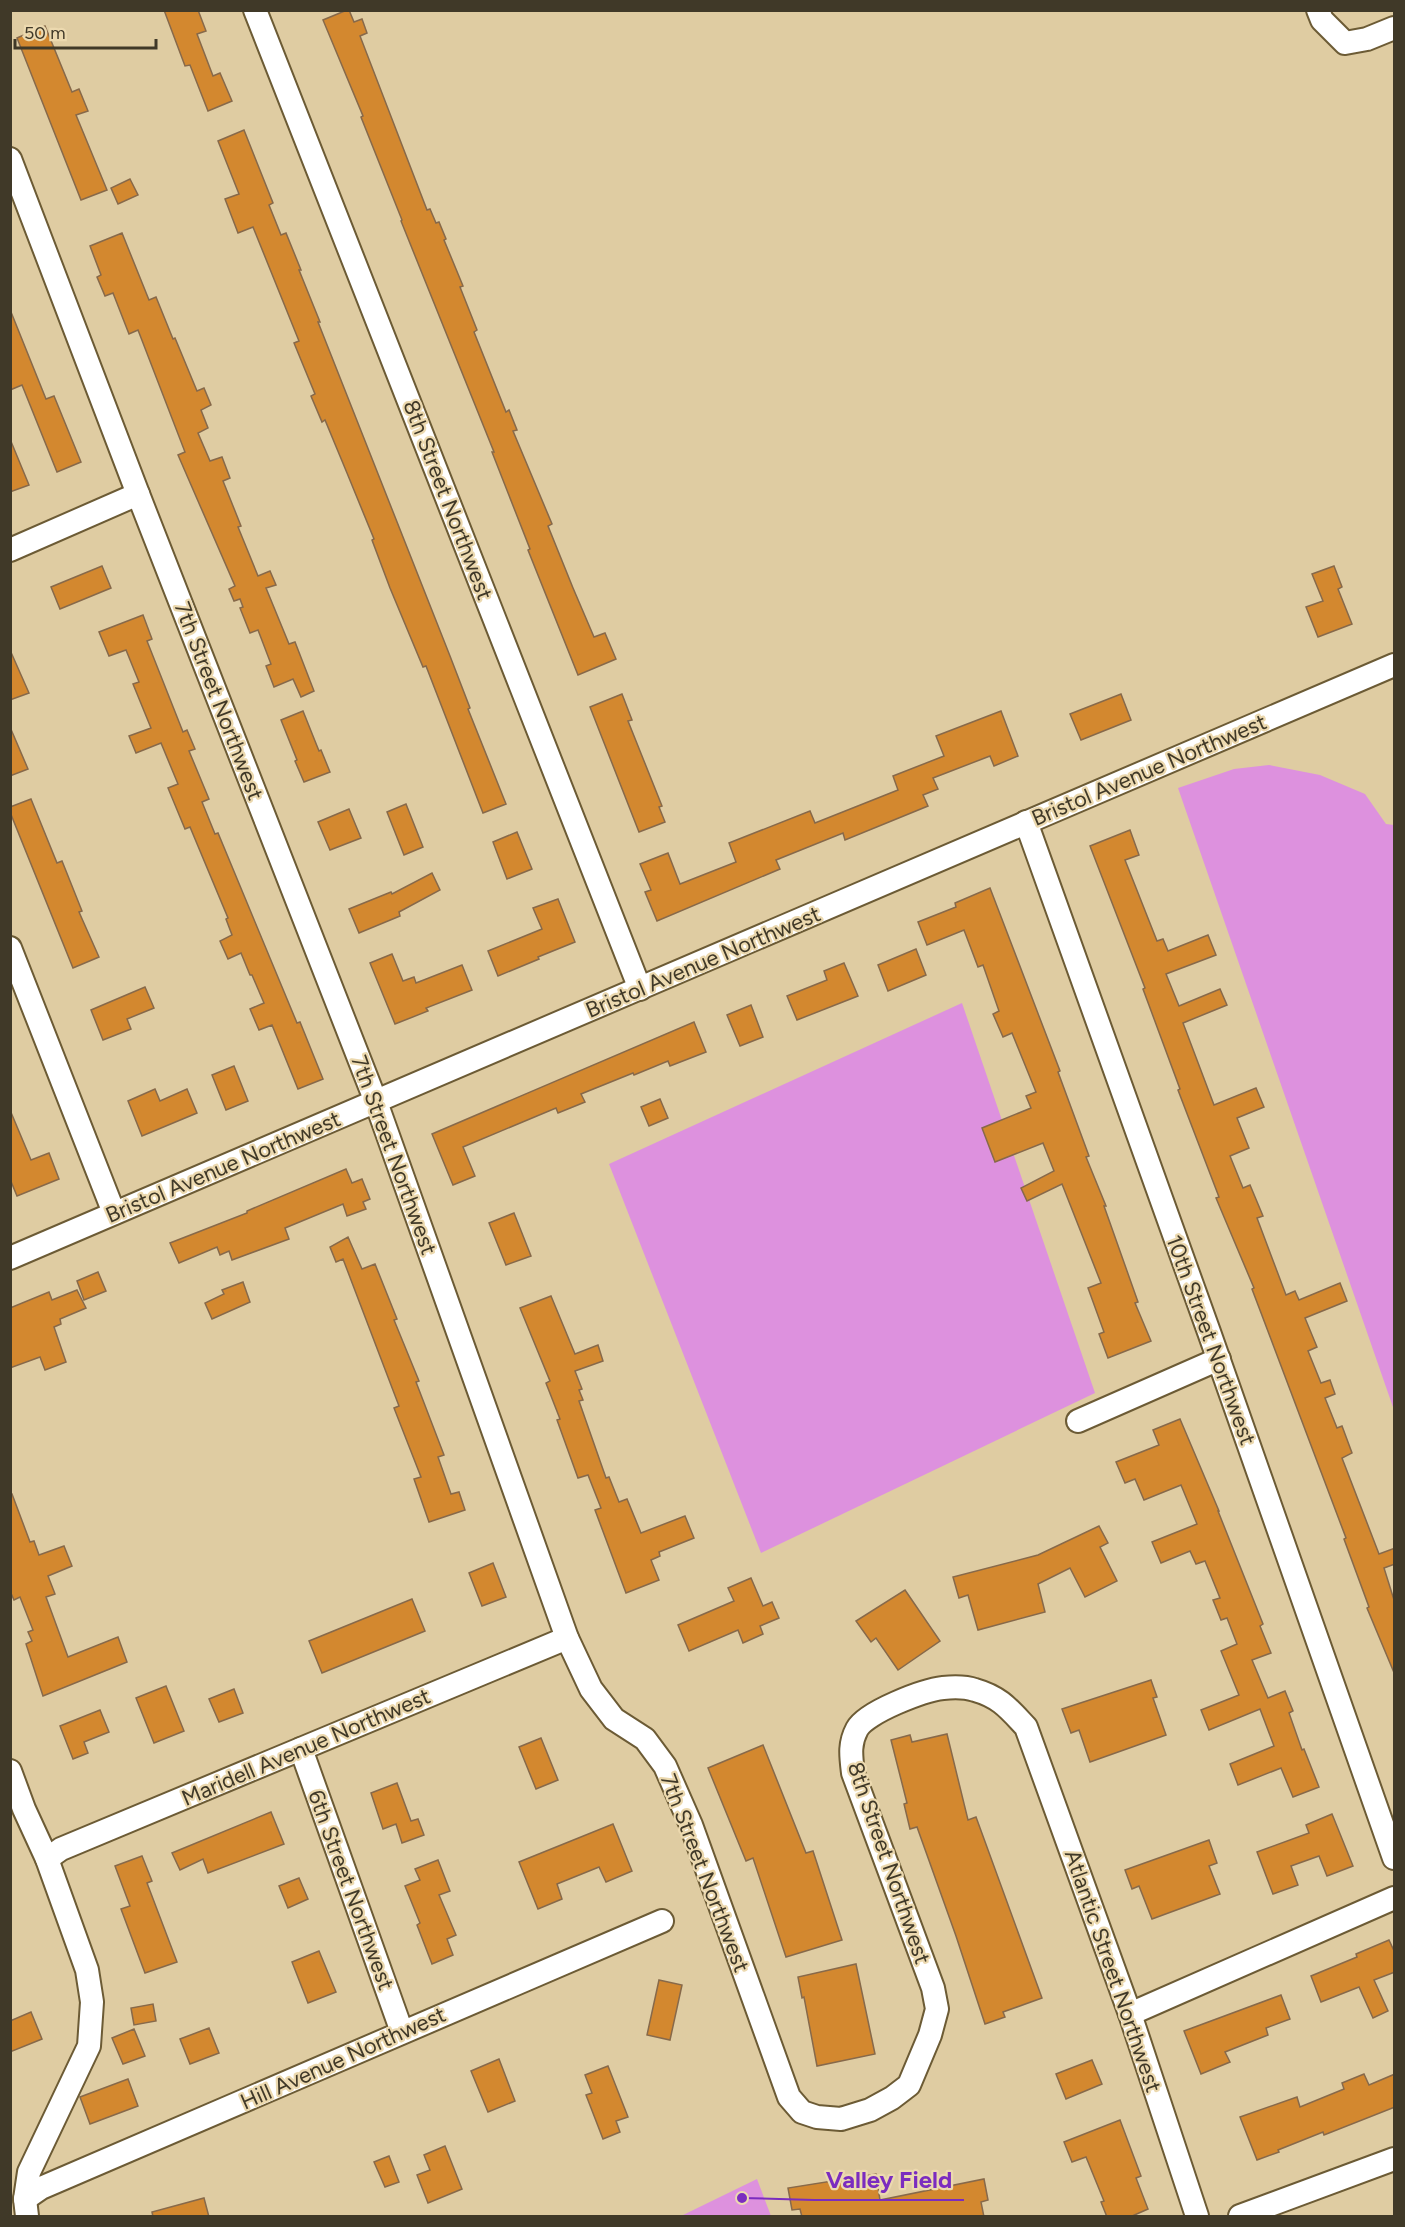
<svg xmlns="http://www.w3.org/2000/svg" width="1405" height="2227" font-family="Figtree,sans-serif">
	<style>
		.green { fill: #dd91de }
		.building { fill: #d3882f; stroke: #87694a; stroke-width: 1.5 }
		.lines { fill: none; stroke-linecap: round; stroke-linejoin: round }
		.street-casing { stroke: #6c5b35; stroke-width: 26 }
		.street { stroke: #fff; stroke-width: 22 }
		.labels { text-anchor: middle; dominant-baseline: central; stroke-width: 4.5; stroke-linejoin: round; paint-order: stroke }
		.street-label { font-size: 22px; fill: #403928; stroke: #ecd9af }
		.leader { fill: none; stroke: #7b2cbf; stroke-width: 2 }
		.callout-dot { fill: #7b2cbf; stroke: #ecd9af; stroke-width: 2 }
		.callout-label { font-size: 24px; text-anchor: middle; font-weight: bold; fill: #7b2cbf; stroke: #ecd9af; stroke-width: 4.5; stroke-linejoin: round; paint-order: stroke }
	</style>
	<rect width="100%" height="100%" fill="#dfcca2"/>
	<g class="green">
		<polygon points="1269,765 1320,775 1365,794 1386,824 1394,825 1394,1410 1178,788 1234,769"/>
		<polygon points="962,1003 1095,1393 761,1553 609,1164"/>
		<polygon points="757,2179 771,2216 681,2216"/>
	</g>
	<g class="building">
		<polygon points="164,10 198,10 206,31 197,34 213,76 220,73 232,101 208,111 190,65 185,66"/>
		<polygon points="347,10 349,10 354,22 362,19 367,33 360,36 427,210 430,209 436,223 439,222 446,239 444,240 463,286 460,287 477,330 474,332 506,412 509,410 517,430 513,431 552,524 548,526 573,588 594,637 605,633 616,659 578,675 528,550 530,549 492,452 494,452 401,221 402,220 361,117 363,116 323,20"/>
		<polygon points="45,26 72,92 79,89 88,111 76,115 107,190 81,200 17,38"/>
		<polygon points="244,130 273,203 269,205 281,235 286,233 301,270 299,270 320,322 318,322 450,656 470,708 468,709 506,804 483,813 426,666 423,667 390,588 372,540 374,539 347,473 325,420 322,422 311,396 315,394 294,343 299,341 253,227 238,233 225,199 239,194 218,141"/>
		<polygon points="130,179 138,195 118,204 111,188"/>
		<polygon points="122,233 149,300 156,297 173,339 175,338 197,391 204,388 211,405 201,410 208,428 198,433 210,461 222,457 230,478 223,481 241,526 238,527 258,576 270,571 276,585 266,588 289,644 295,642 314,691 301,697 293,679 274,687 266,666 271,664 258,630 250,633 240,608 243,607 240,599 234,601 229,589 235,586 178,455 185,452 138,330 129,334 113,293 105,296 97,277 101,275 90,246"/>
		<polygon points="11,312 46,399 54,396 81,462 57,472 22,385 10,390"/>
		<polygon points="10,439 29,485 10,492"/>
		<polygon points="102,566 111,588 60,609 51,587"/>
		<polygon points="1334,566 1342,587 1338,589 1352,624 1318,637 1306,607 1323,601 1312,574"/>
		<polygon points="143,615 152,639 147,641 183,732 187,730 195,749 189,751 209,799 202,802 215,834 218,833 297,1023 300,1022 323,1079 298,1089 272,1025 259,1030 250,1009 264,1003 252,975 250,975 241,953 228,959 220,941 232,935 226,919 228,918 190,827 185,829 168,788 178,784 161,743 136,753 129,736 151,728 133,684 139,682 126,650 109,656 99,632"/>
		<polygon points="10,650 29,693 10,700"/>
		<polygon points="622,694 632,720 628,721 662,806 659,807 665,822 639,832 590,707"/>
		<polygon points="1121,694 1131,720 1081,740 1070,714"/>
		<polygon points="303,711 319,751 321,750 330,772 304,782 295,761 297,760 281,720"/>
		<polygon points="1001,711 1018,756 994,766 990,756 933,778 938,789 923,795 928,806 845,840 843,833 776,860 780,869 657,921 645,892 651,890 640,864 668,853 680,884 736,862 729,843 810,811 815,823 898,790 893,776 944,756 936,736"/>
		<polygon points="10,727 28,769 10,776"/>
		<polygon points="31,799 57,863 62,861 82,911 79,912 99,957 73,968 10,812 10,807"/>
		<polygon points="406,804 423,847 404,855 387,812"/>
		<polygon points="349,809 361,838 330,850 318,822"/>
		<polygon points="1130,830 1139,855 1125,860 1157,941 1163,939 1168,951 1208,935 1216,955 1166,974 1179,1006 1220,989 1227,1005 1183,1023 1214,1105 1256,1088 1264,1107 1237,1118 1249,1148 1230,1156 1243,1188 1250,1185 1263,1216 1257,1218 1286,1295 1295,1291 1299,1300 1340,1283 1347,1301 1305,1318 1317,1347 1308,1351 1321,1383 1330,1380 1335,1394 1325,1398 1337,1428 1342,1426 1352,1453 1342,1458 1379,1554 1395,1548 1395,1564 1384,1568 1395,1603 1395,1675 1367,1608 1369,1607 1344,1539 1346,1538 1252,1289 1254,1288 1216,1198 1219,1197 1178,1090 1180,1089 1143,989 1145,988 1090,846"/>
		<polygon points="517,832 532,869 507,879 493,842"/>
		<polygon points="432,873 440,890 399,912 400,916 359,933 349,909 391,892 392,894"/>
		<polygon points="990,888 1060,1071 1058,1072 1089,1156 1086,1157 1106,1206 1104,1206 1138,1302 1135,1303 1151,1341 1108,1358 1099,1334 1104,1332 1088,1288 1101,1283 1062,1184 1027,1201 1021,1188 1054,1171 1043,1143 995,1162 982,1128 1031,1108 1026,1096 1036,1092 1012,1033 1003,1037 993,1014 999,1011 983,965 978,967 964,930 927,945 918,922 956,907 955,903"/>
		<polygon points="558,899 575,942 538,957 539,959 498,976 488,951 542,929 533,908"/>
		<polygon points="916,949 926,975 888,991 878,965"/>
		<polygon points="392,954 403,981 414,977 416,983 462,965 472,990 426,1008 428,1011 395,1024 370,963"/>
		<polygon points="844,963 858,996 797,1020 787,996 827,980 824,971"/>
		<polygon points="145,987 154,1008 127,1019 131,1029 103,1040 91,1010"/>
		<polygon points="751,1005 763,1037 740,1046 727,1015"/>
		<polygon points="694,1022 706,1052 670,1066 668,1061 634,1075 633,1073 581,1094 585,1102 558,1113 556,1108 463,1147 475,1176 453,1185 432,1134"/>
		<polygon points="234,1066 248,1101 226,1110 212,1075"/>
		<polygon points="155,1089 160,1101 187,1089 197,1113 142,1136 128,1101"/>
		<polygon points="660,1099 668,1118 649,1126 641,1107"/>
		<polygon points="10,1110 31,1160 49,1153 59,1179 17,1196 10,1179"/>
		<polygon points="346,1169 352,1183 362,1179 370,1199 363,1202 366,1209 347,1216 343,1204 285,1228 289,1239 232,1260 229,1251 220,1255 217,1247 179,1263 170,1243 247,1213 247,1211"/>
		<polygon points="514,1213 531,1256 506,1265 489,1223"/>
		<polygon points="348,1237 362,1269 375,1264 397,1319 394,1320 419,1381 416,1382 444,1455 438,1457 451,1494 459,1492 465,1510 429,1522 414,1479 421,1477 394,1408 399,1406 343,1259 336,1262 330,1247"/>
		<polygon points="98,1272 106,1291 84,1300 77,1281"/>
		<polygon points="243,1282 250,1302 212,1319 205,1303 224,1294 222,1290"/>
		<polygon points="77,1290 86,1308 60,1319 61,1324 54,1327 66,1362 45,1370 40,1357 10,1368 10,1308 49,1292 52,1300"/>
		<polygon points="551,1296 575,1354 598,1345 603,1361 575,1371 582,1389 579,1390 583,1400 579,1401 606,1478 609,1477 619,1502 627,1499 641,1533 685,1516 694,1538 659,1552 660,1556 651,1560 659,1580 626,1593 595,1510 601,1508 588,1475 578,1478 557,1420 560,1419 546,1383 550,1381 520,1308"/>
		<polygon points="1180,1419 1219,1511 1218,1511 1263,1624 1260,1626 1271,1653 1252,1660 1268,1698 1285,1691 1293,1711 1289,1713 1302,1750 1304,1749 1319,1787 1293,1797 1281,1768 1238,1785 1230,1764 1274,1746 1260,1709 1209,1730 1201,1710 1239,1695 1221,1651 1237,1644 1227,1618 1221,1620 1213,1600 1220,1598 1205,1561 1196,1564 1190,1551 1161,1563 1152,1542 1197,1524 1181,1485 1144,1500 1135,1479 1125,1483 1116,1462 1159,1445 1153,1430"/>
		<polygon points="12,1494 30,1542 34,1541 39,1555 64,1546 72,1566 48,1576 55,1594 46,1597 68,1657 118,1637 127,1662 43,1696 26,1644 32,1641 28,1632 33,1630 20,1597 14,1600 10,1591 10,1495"/>
		<polygon points="1099,1526 1108,1543 1100,1547 1117,1581 1085,1597 1070,1568 1038,1584 1045,1612 978,1630 968,1595 959,1598 953,1577 1038,1555"/>
		<polygon points="493,1563 506,1597 482,1606 469,1573"/>
		<polygon points="751,1578 763,1606 772,1602 779,1618 760,1626 763,1634 743,1643 738,1630 689,1651 678,1625 734,1601 728,1588"/>
		<polygon points="905,1590 940,1641 898,1670 876,1638 871,1642 856,1621"/>
		<polygon points="412,1599 425,1631 322,1673 309,1641"/>
		<polygon points="1151,1680 1157,1697 1153,1698 1166,1735 1090,1762 1079,1730 1071,1733 1062,1709"/>
		<polygon points="166,1686 184,1731 154,1743 136,1698"/>
		<polygon points="234,1689 243,1713 219,1722 209,1699"/>
		<polygon points="100,1710 109,1732 84,1742 88,1753 73,1759 60,1726"/>
		<polygon points="947,1734 968,1820 976,1817 1042,1998 1003,2012 1005,2017 985,2024 956,1936 917,1827 910,1829 904,1804 907,1803 891,1740 910,1735 912,1742"/>
		<polygon points="541,1738 558,1780 536,1789 519,1747"/>
		<polygon points="763,1745 806,1853 813,1851 842,1940 786,1957 753,1858 746,1861 708,1768"/>
		<polygon points="397,1783 411,1821 418,1819 424,1835 402,1843 396,1824 383,1829 371,1793"/>
		<polygon points="271,1812 284,1844 208,1873 203,1859 180,1870 172,1853"/>
		<polygon points="1332,1814 1353,1866 1327,1876 1319,1856 1291,1866 1298,1885 1273,1894 1257,1852 1309,1833 1306,1825"/>
		<polygon points="613,1824 632,1871 606,1882 599,1867 557,1884 562,1899 538,1909 519,1862"/>
		<polygon points="1209,1840 1217,1863 1209,1866 1220,1894 1152,1919 1139,1886 1132,1889 1125,1870"/>
		<polygon points="142,1856 152,1881 147,1883 177,1962 145,1973 121,1909 130,1906 115,1866"/>
		<polygon points="438,1860 450,1891 439,1895 456,1935 447,1939 453,1955 432,1964 417,1925 420,1923 405,1886 420,1880 415,1869"/>
		<polygon points="299,1878 308,1899 288,1908 279,1886"/>
		<polygon points="1389,1940 1395,1953 1395,1972 1374,1980 1388,2011 1373,2018 1359,1987 1321,2002 1311,1976 1357,1957 1356,1954"/>
		<polygon points="319,1951 336,1992 308,2003 292,1962"/>
		<polygon points="856,1964 875,2054 817,2066 804,1997 802,1998 798,1977"/>
		<polygon points="659,1980 682,1985 670,2040 647,2035"/>
		<polygon points="1281,1995 1290,2019 1266,2028 1268,2035 1225,2052 1230,2062 1201,2074 1184,2031"/>
		<polygon points="153,2004 156,2021 134,2025 131,2008"/>
		<polygon points="31,2012 42,2039 10,2052 10,2021"/>
		<polygon points="209,2028 219,2053 190,2064 180,2039"/>
		<polygon points="134,2029 145,2056 123,2064 112,2038"/>
		<polygon points="499,2059 515,2101 488,2112 471,2071"/>
		<polygon points="1092,2060 1102,2084 1066,2099 1056,2074"/>
		<polygon points="608,2066 628,2117 616,2121 620,2132 603,2139 586,2095 592,2093 585,2075"/>
		<polygon points="1364,2074 1369,2085 1395,2074 1395,2107 1324,2135 1323,2132 1278,2150 1279,2152 1257,2160 1240,2117 1297,2097 1300,2107 1344,2089 1342,2083"/>
		<polygon points="128,2079 138,2106 90,2124 80,2097"/>
		<polygon points="1120,2120 1141,2176 1136,2178 1148,2209 1130,2217 1107,2217 1101,2202 1104,2201 1086,2157 1072,2162 1064,2142"/>
		<polygon points="445,2146 462,2189 428,2203 417,2175 430,2170 424,2155"/>
		<polygon points="389,2156 399,2182 385,2187 374,2162"/>
		<polygon points="876,2174 880,2200 984,2179 988,2200 981,2202 984,2217 802,2217 800,2209 792,2210 788,2188"/>
		<polygon points="204,2198 209,2217 153,2217 152,2212"/>
	</g>
	<g class="lines">
		<defs>
			<g id="street">
				<polyline points="255,10 640,989"/>
				<polyline points="1318,10 1322,20 1345,43 1367,39 1394,28"/>
				<path d="M10,159L138,494L376,1102L567,1638L591,1689L614,1719L645,1739L665,1766L691,1825L789,2097L802,2112L817,2117L841,2119L870,2110L892,2098L909,2085L930,2035L937,2009L933,1988L853,1773C851,1756 849,1744 857,1729C866,1712 924,1690 943,1688C952,1687 966,1687 975,1690C1000,1697 1009,1709 1026,1727L1130,2014L1197,2216"/>
				<polyline points="10,550 138,494"/>
				<polyline points="1026,822 1209,1332 1394,1858"/>
				<polyline points="10,948 114,1213"/>
				<polyline points="10,1258 1394,665"/>
				<polyline points="1078,1421 1219,1359"/>
				<polyline points="301,1749 402,2032"/>
				<polyline points="10,1771 24,1809 47,1859 87,1970 92,2002 89,2046 29,2172 25,2199 27,2216"/>
				<polyline points="47,1859 61,1849 567,1638"/>
				<polyline points="1130,2014 1394,1898"/>
				<polyline points="25,2199 41,2188 662,1921"/>
				<polyline points="1240,2216 1394,2159"/>
			</g>
		</defs>
		<use href="#street" class="street-casing"/>
		<use href="#street" class="street"/>
	</g>
	<g class="labels">
		<g class="street-label">
			<text transform="translate(448 500) rotate(69)">8th Street Northwest</text>
			<text transform="translate(219 701) rotate(69)">7th Street Northwest</text>
			<text transform="translate(1149 770) rotate(-23)">Bristol Avenue Northwest</text>
			<text transform="translate(703 962) rotate(-23)">Bristol Avenue Northwest</text>
			<text transform="translate(394 1155) rotate(70)">7th Street Northwest</text>
			<text transform="translate(223 1167) rotate(-23)">Bristol Avenue Northwest</text>
			<text transform="translate(1211 1340) rotate(70)">10th Street Northwest</text>
			<text transform="translate(306 1747) rotate(-23)">Maridell Avenue Northwest</text>
			<text transform="translate(889 1863) rotate(71)">8th Street Northwest</text>
			<text transform="translate(705 1873) rotate(69)">7th Street Northwest</text>
			<text transform="translate(351 1890) rotate(70)">6th Street Northwest</text>
			<text transform="translate(1113 1971) rotate(71)">Atlantic Street Northwest</text>
			<text transform="translate(343 2058) rotate(-24)">Hill Avenue Northwest</text>
		</g>
	</g>
	<path class="leader" d="M742 2198L814 2200H964"/>
	<circle class="callout-dot" cx="742" cy="2198" r="6"/>
	<g class="callout-label">
		<text x="889" y="2188">Valley Field</text>
	</g>
	<rect width="1405" height="2227" fill="none" stroke="#403928" stroke-width="24"/>
	<path d="M15 39v9h141v-9" fill="none" stroke="#403928" stroke-width="3"/>
	<text x="24" y="39" font-size="18" fill="#403928" stroke="#ecd9af" stroke-width="4.5" paint-order="stroke">50 m</text>
</svg>
